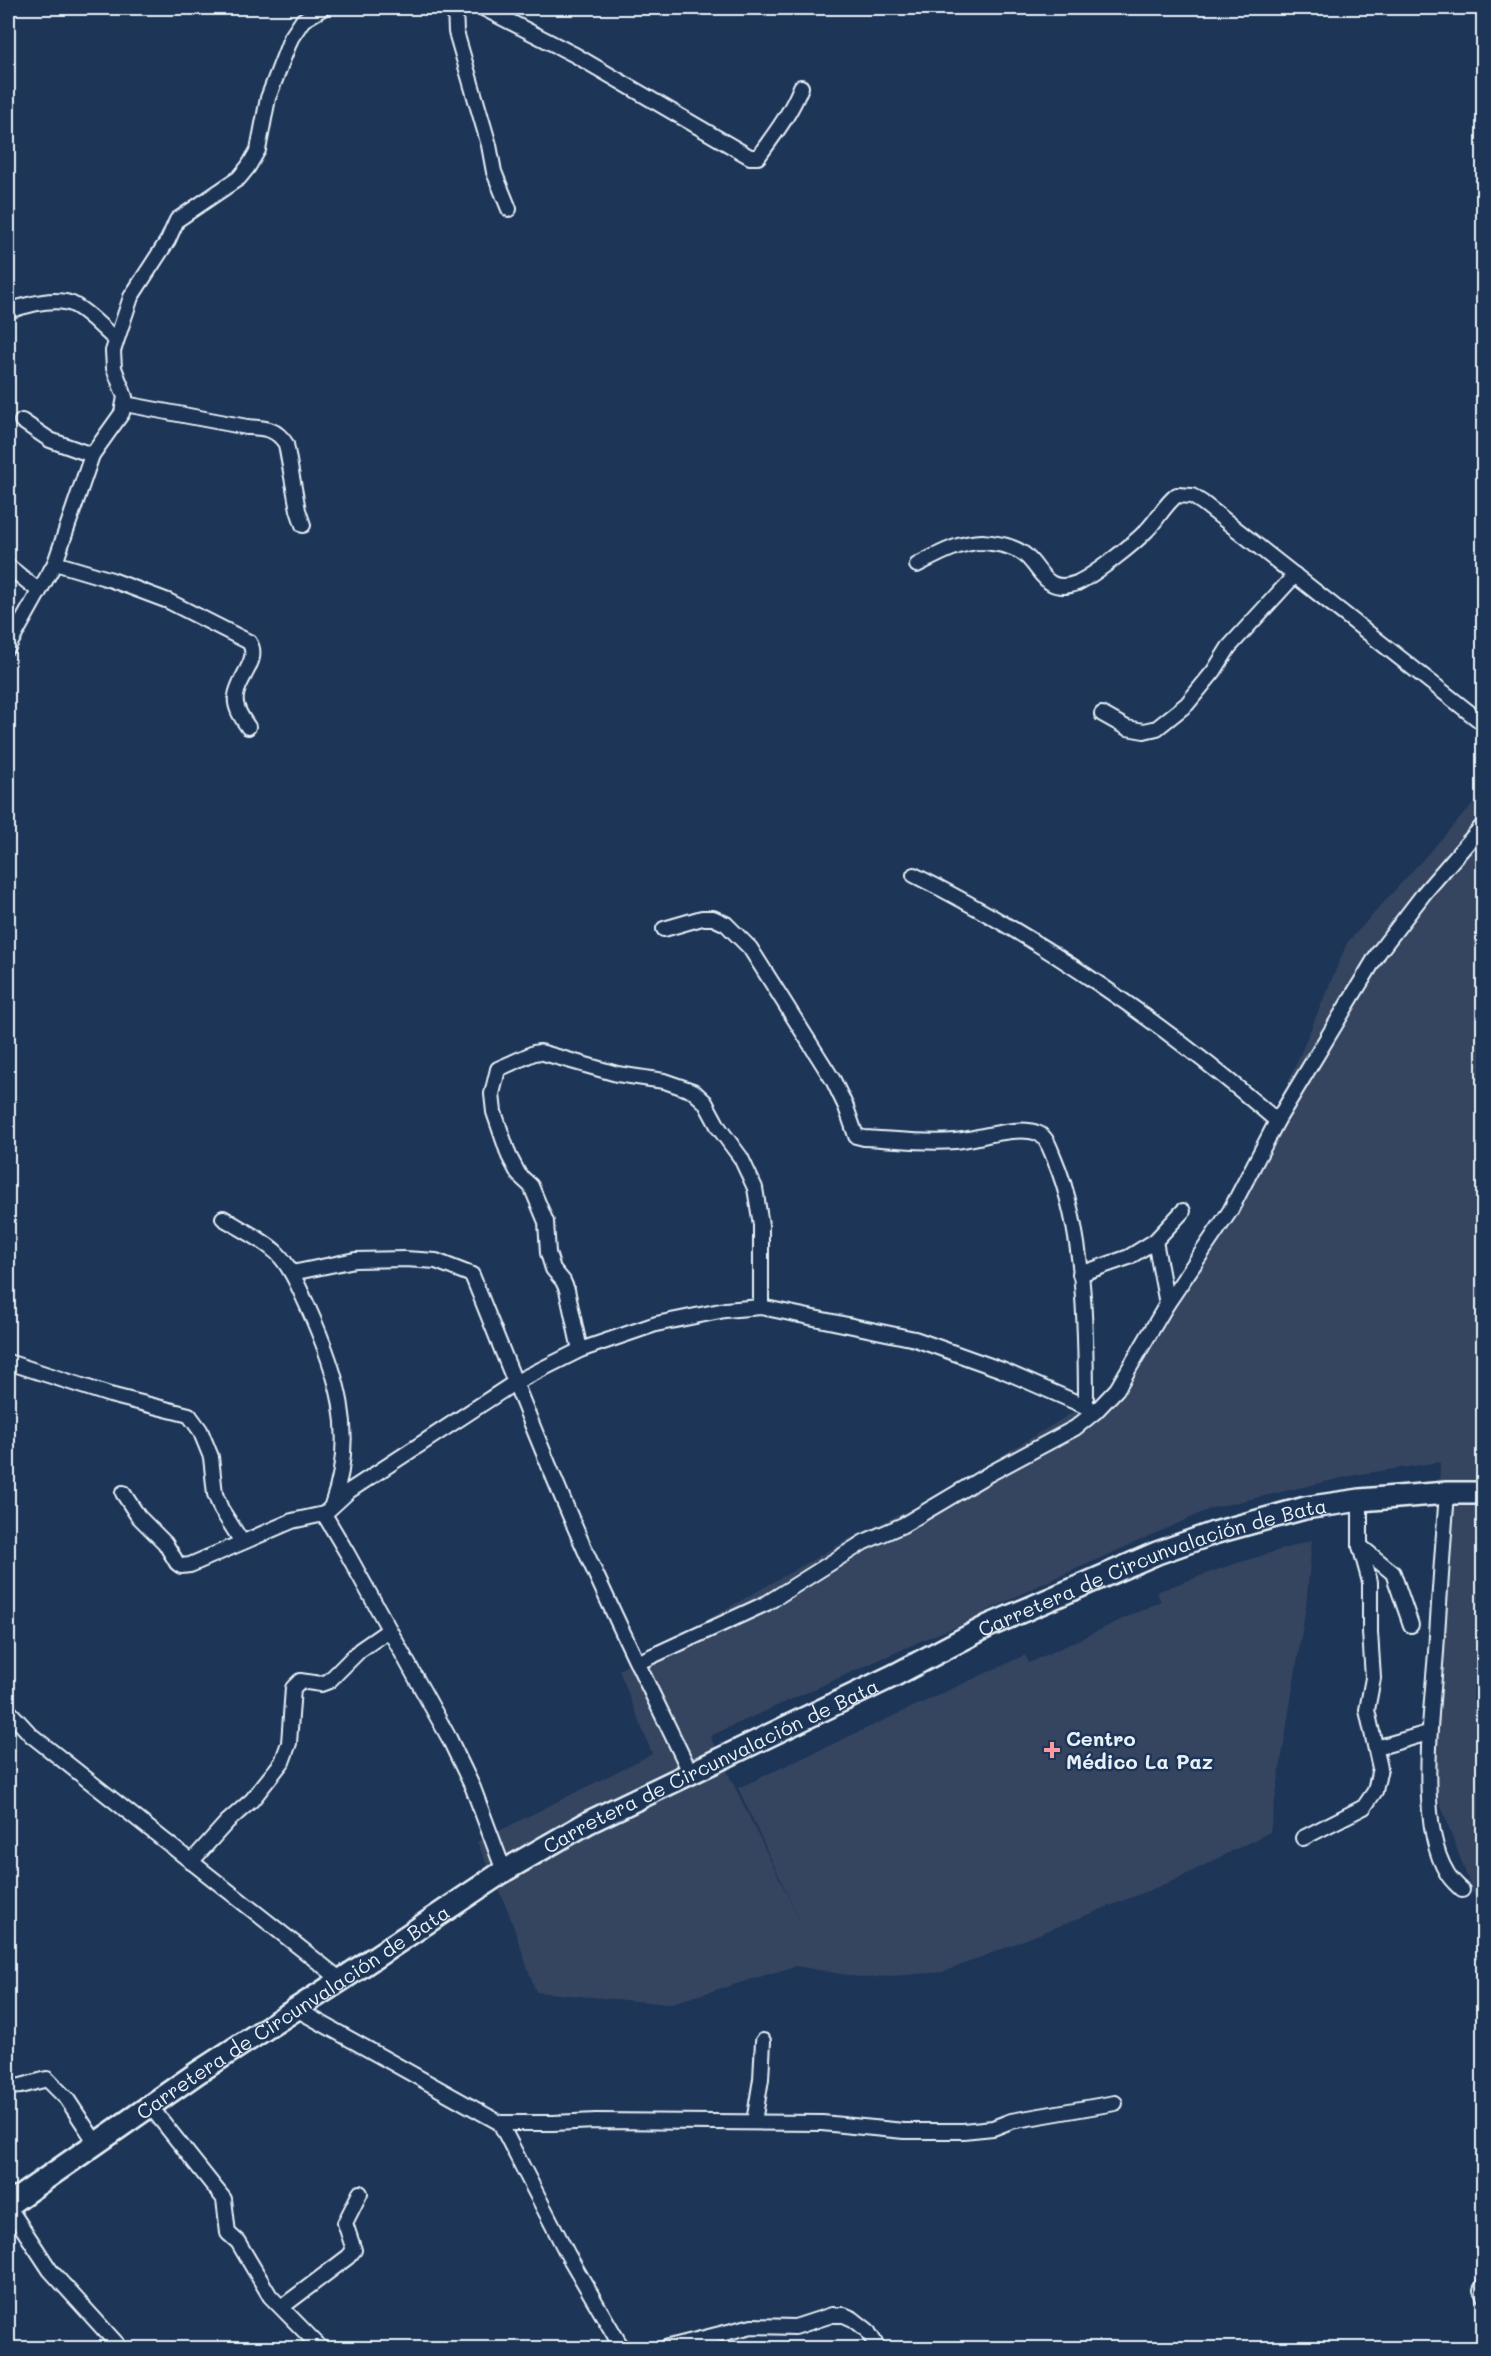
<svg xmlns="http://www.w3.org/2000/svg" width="1491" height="2356" font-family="Mali,sans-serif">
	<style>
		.built { fill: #344460 }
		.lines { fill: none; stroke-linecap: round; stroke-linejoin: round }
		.minor-casing { stroke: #e8f1f8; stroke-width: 18 }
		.primary-casing { stroke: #e8f1f8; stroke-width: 26 }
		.minor { stroke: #1d3557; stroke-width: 14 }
		.primary { stroke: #1d3557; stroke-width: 21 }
		.poi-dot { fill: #ff9aa2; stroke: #1d3557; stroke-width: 2 }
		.labels { text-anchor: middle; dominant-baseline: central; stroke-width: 5; stroke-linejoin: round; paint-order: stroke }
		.street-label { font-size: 20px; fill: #e8f1f8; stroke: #1d3557 }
		.poi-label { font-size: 20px; font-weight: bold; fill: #e8f1f8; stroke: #1d3557; text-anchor: start }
	</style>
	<rect width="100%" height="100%" fill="#1d3557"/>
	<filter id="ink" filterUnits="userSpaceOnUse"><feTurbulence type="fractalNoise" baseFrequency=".0167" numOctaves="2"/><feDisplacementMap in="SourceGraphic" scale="12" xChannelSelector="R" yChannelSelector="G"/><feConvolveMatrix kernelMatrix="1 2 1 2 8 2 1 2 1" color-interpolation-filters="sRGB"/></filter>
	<g filter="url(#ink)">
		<polygon class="built" points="1483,793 1483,1896 1474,1896 1430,1775 1440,1462 1355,1475 1212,1508 1036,1587 989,1610 976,1619 932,1636 710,1736 802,1925 738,1788 1025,1655 1029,1663 1161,1601 1156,1592 1228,1566 1312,1540 1306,1606 1270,1832 1175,1880 944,1972 864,1978 796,1966 669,2004 536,1992 508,1911 477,1842 652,1754 619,1670 856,1535 922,1504 1100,1396 1119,1380 1265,1138 1347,943"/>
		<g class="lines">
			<defs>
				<g id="minor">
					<polyline points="455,8 456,32 489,145 494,172 509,209"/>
					<path d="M483,8L575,55L750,157H758C774,135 791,113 801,87"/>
					<path d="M8,311C26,305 58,295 76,306C90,314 103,329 115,339"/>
					<path d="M125,404L247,427C264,428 276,428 286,444L298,510L303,525"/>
					<polyline points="22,421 50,440 92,455"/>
					<path d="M55,563L112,580L168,601L249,642C261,660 238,677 236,696C234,707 242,718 248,727"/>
					<path d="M917,565C937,555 959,542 982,542C996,543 1014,546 1025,555C1042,569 1045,595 1077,583C1094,575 1133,545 1147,530C1158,519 1164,505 1177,495L1192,496L1203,503L1484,724"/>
					<polyline points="8,566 39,591"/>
					<polyline points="8,647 55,563 92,455 122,413 125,397 114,368 113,351 131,297 168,240 177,220 239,178 248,167 258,150 268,98 291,38 303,20 323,8"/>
					<polyline points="1102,714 1127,728 1144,731 1157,728 1187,704 1214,671 1229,647 1295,575"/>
					<path d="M914,875C1041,938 1170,1028 1277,1121"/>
					<path d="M664,929L702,918H713L726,924L750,948L833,1080L846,1107L856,1136L864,1138C893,1139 925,1144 955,1141C977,1139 1017,1125 1037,1133C1047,1136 1050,1149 1054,1158C1085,1231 1086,1328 1086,1407"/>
					<path d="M223,1218C239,1228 264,1240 277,1253C291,1267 299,1288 307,1305C337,1372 358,1433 332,1505"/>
					<polyline points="1155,1241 1167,1304"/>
					<path d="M292,1273L355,1260L405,1259L436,1261L472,1275C508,1364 542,1453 581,1541C615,1619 653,1695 690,1772"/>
					<polyline points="1080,1274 1129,1257 1155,1241 1183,1211"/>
					<polyline points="580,1350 567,1290 563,1281 553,1269 548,1253 546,1222 531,1186 519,1175 509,1156 494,1112 492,1094 498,1069 534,1053 540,1052 617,1074 664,1081 693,1091 705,1102 719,1128 741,1158 755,1188 761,1225 761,1307"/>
					<polyline points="8,1362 110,1395 189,1415 200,1430 211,1457 215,1494 221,1509 242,1542"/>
					<polyline points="123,1493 138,1516 165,1543 177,1563 181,1566 190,1565 292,1521 324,1514 349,1491 514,1383 580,1350 656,1324 725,1310 761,1307 915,1339 1002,1370 1096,1411"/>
					<path d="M1447,1493C1443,1546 1439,1599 1436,1652C1432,1709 1416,1823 1447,1873C1450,1879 1457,1885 1462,1890"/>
					<polyline points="324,1514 347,1553 449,1738 473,1788 504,1871"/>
					<polyline points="1360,1546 1393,1573 1411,1625"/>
					<polyline points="637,1663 767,1603 864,1542 903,1525 989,1474 1075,1428 1096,1411 1117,1389 1167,1304 1230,1211 1277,1121 1379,952 1425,892 1484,824"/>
					<polyline points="8,1710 31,1735 341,1980"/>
					<polyline points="1376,1748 1428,1733"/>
					<polyline points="1303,1838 1364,1807 1375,1791 1380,1768 1367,1710 1373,1678 1370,1632 1370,1582 1360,1546 1360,1500"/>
					<polyline points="191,1862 227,1822 252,1800 282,1762 289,1743 293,1688 300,1681 321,1684 329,1681 360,1650 389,1630"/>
					<polyline points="296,2009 500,2123 568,2255 622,2348"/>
					<polyline points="8,2087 21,2086 47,2079 67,2099 96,2143"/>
					<polyline points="150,2106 224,2199 228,2233 238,2242 270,2296 321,2348"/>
					<polyline points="754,2122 761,2079 763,2041"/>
					<polyline points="500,2123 553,2123 596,2121 822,2123 904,2131 963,2131 993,2128 1011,2121 1115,2103"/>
					<polyline points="8,2206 50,2270 118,2345"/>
					<polyline points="1484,2284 1481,2290 1484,2296"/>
					<polyline points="282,2307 348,2257 354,2250 345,2223 360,2193"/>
					<polyline points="665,2348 752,2326 795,2327 832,2315 844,2315 853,2319 867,2330 878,2348"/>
				</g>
				<g id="primary">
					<path id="s1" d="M8,2205L197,2073L341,1980L504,1871L589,1822L895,1675L988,1626L1157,1553L1214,1533L1305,1508L1360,1500L1447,1493H1484"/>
				</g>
			</defs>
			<use href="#minor" class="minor-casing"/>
			<use href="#primary" class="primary-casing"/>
			<use href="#minor" class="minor"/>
			<use href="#primary" class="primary"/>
		</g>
	</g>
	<path class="poi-dot" d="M1049 1741h6v6h6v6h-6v6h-6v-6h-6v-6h6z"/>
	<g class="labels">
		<g class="street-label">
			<text stroke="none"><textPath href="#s1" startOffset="1316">Carretera de Circunvalación de Bata</textPath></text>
			<text stroke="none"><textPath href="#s1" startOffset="830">Carretera de Circunvalación de Bata</textPath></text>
			<text stroke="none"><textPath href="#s1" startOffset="344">Carretera de Circunvalación de Bata</textPath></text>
		</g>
		<g class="poi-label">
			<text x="1066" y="1738">Centro<tspan x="1066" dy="23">Médico La Paz</tspan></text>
		</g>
	</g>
	<rect width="1491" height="2356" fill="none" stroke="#1d3557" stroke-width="30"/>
	<rect x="15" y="15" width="1461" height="2326" fill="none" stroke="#e8f1f8" stroke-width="2" filter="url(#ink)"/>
</svg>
